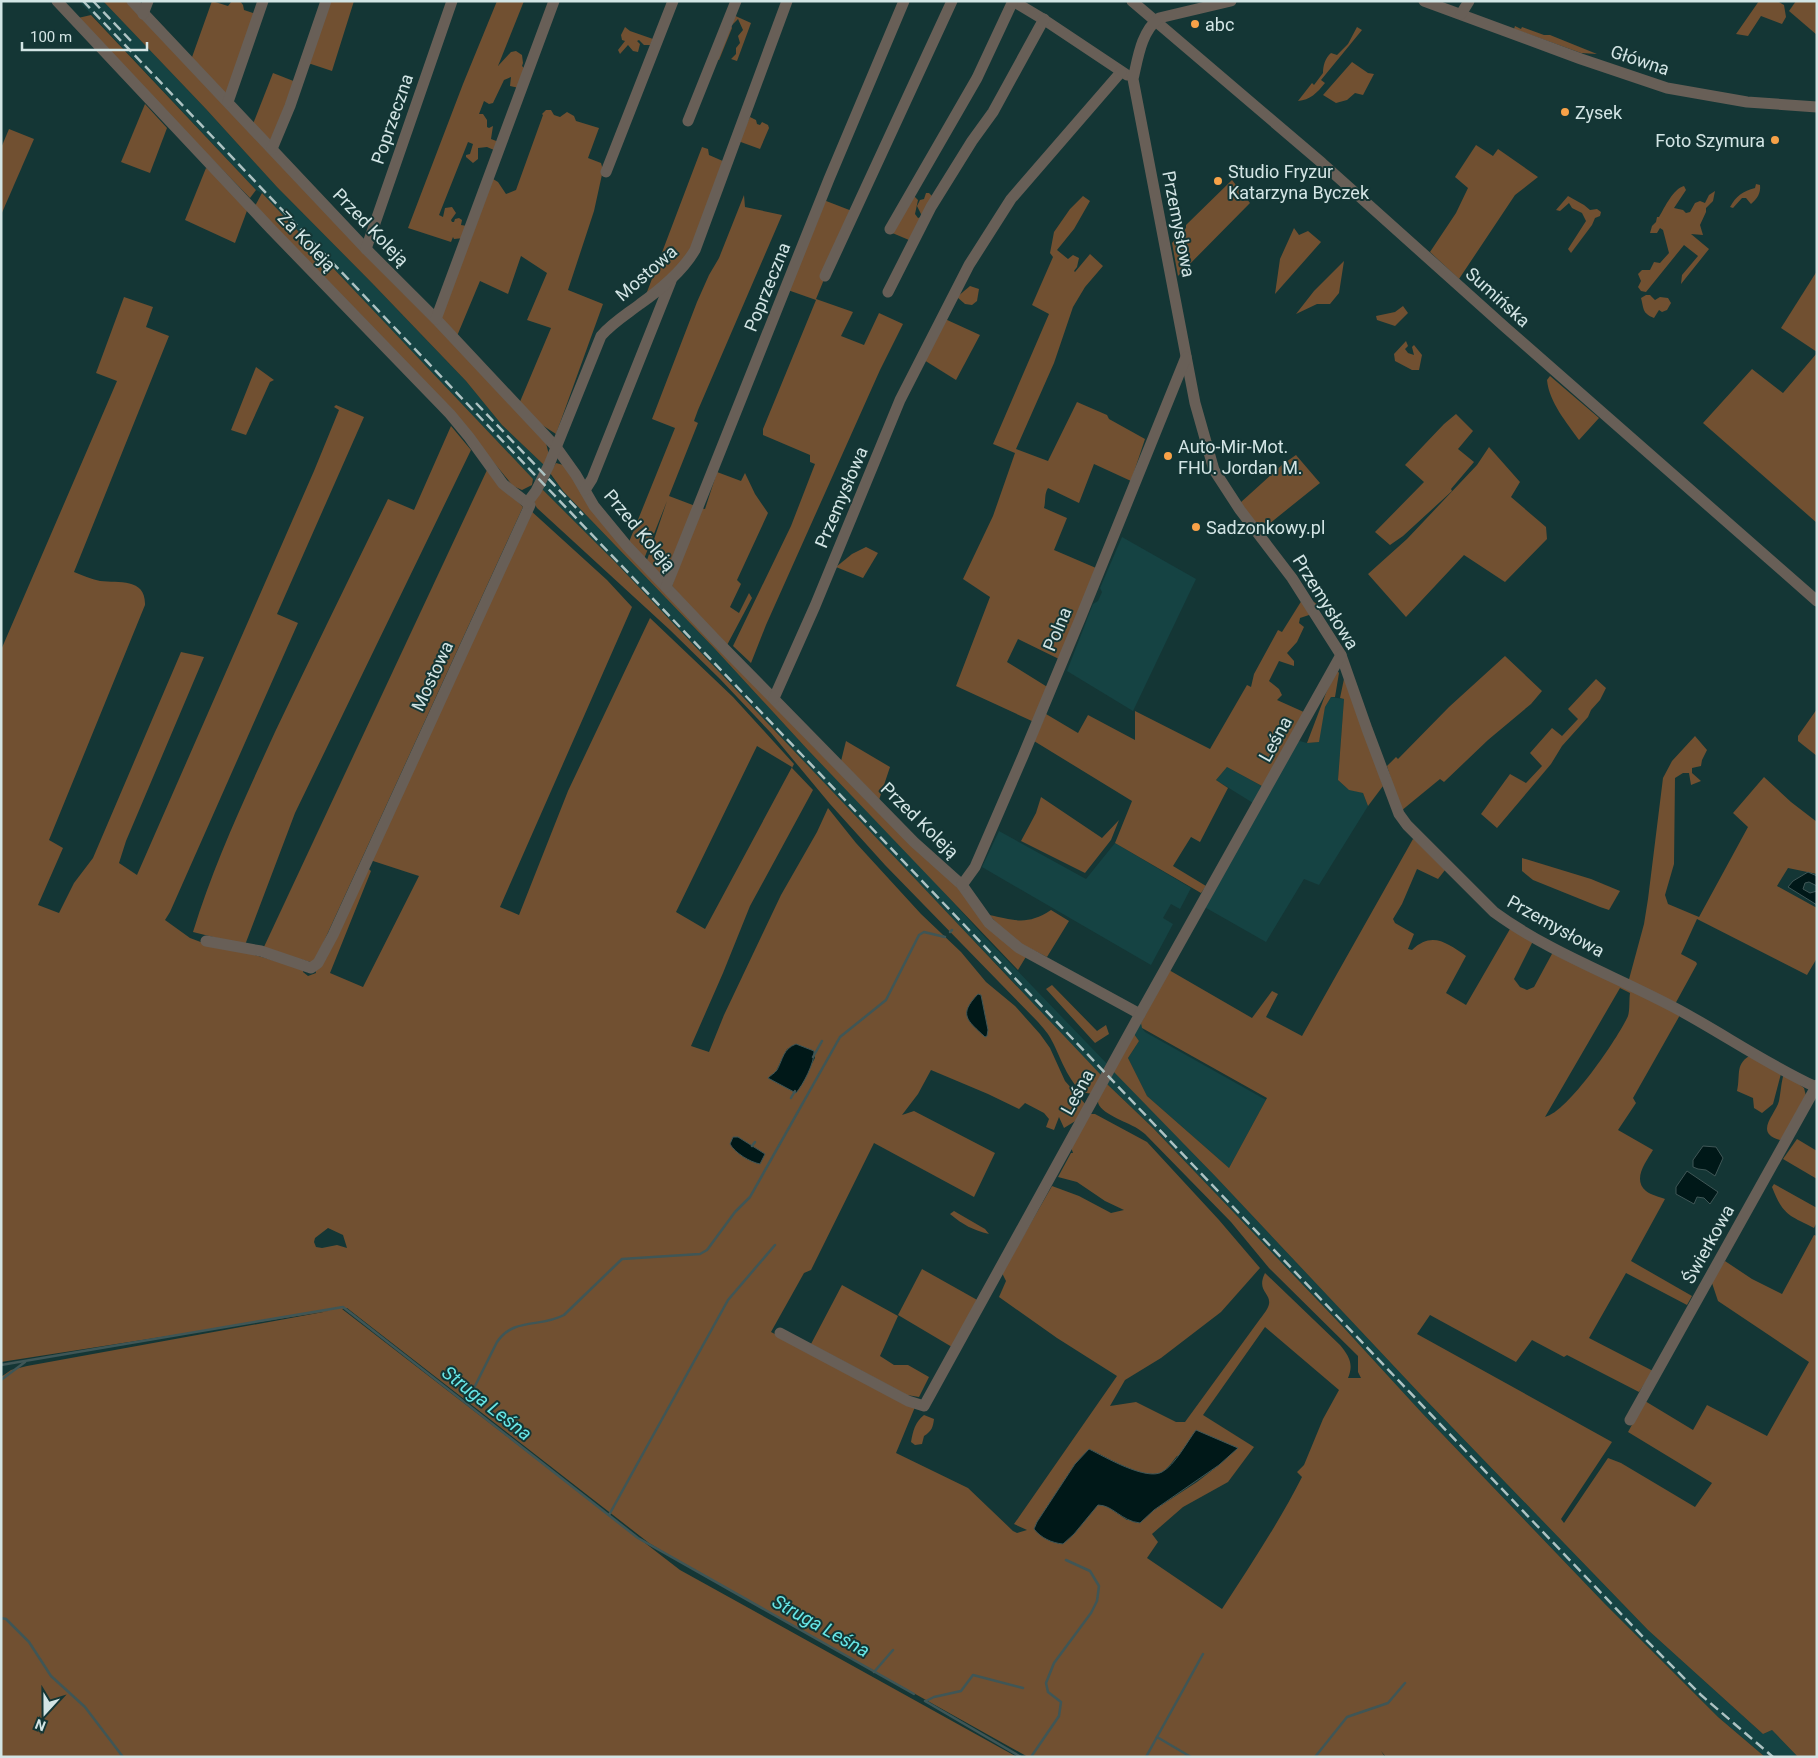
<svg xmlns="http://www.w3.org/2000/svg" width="1818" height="1758" font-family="Roboto,sans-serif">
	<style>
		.built { fill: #154343 }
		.green { fill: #715031; fill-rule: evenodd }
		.water { fill: #001818; stroke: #3f5656 }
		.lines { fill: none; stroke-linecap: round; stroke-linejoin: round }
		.stream { stroke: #3f5656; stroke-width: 2.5 }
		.minor { stroke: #685f57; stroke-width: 11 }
		.rail { stroke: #adc2c2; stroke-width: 2.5; stroke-dasharray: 10 5; stroke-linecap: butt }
		.poi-dot { fill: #f7a248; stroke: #143635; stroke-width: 2 }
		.labels { text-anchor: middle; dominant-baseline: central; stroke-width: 4; stroke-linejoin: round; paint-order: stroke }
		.poi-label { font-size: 18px; fill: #d3e5e5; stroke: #143635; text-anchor: start }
		.street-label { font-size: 18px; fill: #d3e5e5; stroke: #143635 }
		.water-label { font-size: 19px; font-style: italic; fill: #67e6e6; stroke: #143635 }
	</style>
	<rect width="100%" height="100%" fill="#143635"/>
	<g class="built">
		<polygon points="79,1 103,1 105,3 206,109 277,187 372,283 466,381 502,425 544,465 542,468 551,476 563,491 715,649 808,750 921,867 982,934 1216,1177 1422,1396 1648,1630 1763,1734 1772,1730 1798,1757 1765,1757 1718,1717 1605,1604 1422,1413 1344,1328 1153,1128 1107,1084 1101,1075 1071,1045 1006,974 844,806 798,755 615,562 543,490 262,193 256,190"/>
		<polygon points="1122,537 1196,579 1133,711 1067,671 1093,604 1098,601 1102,592 1100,588"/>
		<polygon points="1331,697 1344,699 1338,780 1348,789 1363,793 1368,806 1319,885 1304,879 1266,942 1201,905 1296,740 1307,743 1318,742 1325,707"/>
		<polygon points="1227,767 1262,786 1253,803 1216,780"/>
		<polygon points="999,831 1086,879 1115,843 1191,888 1180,909 1171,904 1163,918 1173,924 1151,965 982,867"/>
		<polygon points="1143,1014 1142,1028 1145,1032 1266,1100 1229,1168 1147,1096 1128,1058 1139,1041 1134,1034"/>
	</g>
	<g class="green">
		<polygon points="103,1 128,1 545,439 549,455 544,465 502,425 466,381 372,283 277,187 206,109"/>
		<polygon points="212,1 228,6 232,1 240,1 243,5 244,10 256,14 229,97 191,60"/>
		<polygon points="329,1 354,1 332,71 311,64 308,65"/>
		<polygon points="497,1 524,1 498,66 511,52 516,51 522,55 523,63 522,66 525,69 519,88 510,86 511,77 504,80 493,103 489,104 484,101 479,114 483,114 487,120 487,127 489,128 493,126 491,139 499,142 494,150 487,147 478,148 478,159 473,163 466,157 466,155 470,154 473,144 468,142 439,215 443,217 445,208 452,207 456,213 451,220 452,222 454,222 455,219 459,218 462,220 461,225 467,226 464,238 454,239 453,237 451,242 408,228 463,84"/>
		<polygon points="1759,1 1777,1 1784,5 1786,17 1782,24 1761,16 1748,36 1736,34"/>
		<polygon points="1796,1 1817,1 1817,35 1789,11"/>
		<polygon points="731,14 751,23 737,61 731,59 736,54 736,48 740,43 738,36 743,30 738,19 731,26 732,28 719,60 714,58"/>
		<polygon points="91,15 256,190 250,198 137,82 78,18"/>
		<polygon points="1515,26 1521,29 1522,27 1544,35 1550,35 1597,54 1581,53 1514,29"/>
		<polygon points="625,27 630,31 653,39 650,45 644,45 639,40 637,41 640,44 638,52 633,51 628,45 620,54 618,50 625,41 622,40 621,35"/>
		<path d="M1357,27L1362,30L1321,80L1325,83C1317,93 1310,100 1298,101L1312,83L1314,85L1323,73C1323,66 1325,58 1331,53L1337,55L1348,44Z"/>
		<polygon points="1352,62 1368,73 1374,74 1363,95 1355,93 1347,100 1336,103 1323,95"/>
		<polygon points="273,73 296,82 270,141 253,124"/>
		<polygon points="145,104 167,128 150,173 121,162"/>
		<polygon points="546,110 551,110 554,115 560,117 567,112 574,116 576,121 599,128 588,158 601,163 603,170 594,211 568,290 603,304 556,434 542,425 519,404 551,328 527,320 547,273 521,256 508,294 480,281 457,336 441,319 493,179 498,182 506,194 516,190 543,115 542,114"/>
		<polygon points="750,117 756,120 757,124 760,125 762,122 768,125 769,128 760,149 738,141"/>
		<polygon points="9,129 34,139 1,215 1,148"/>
		<polygon points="1476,145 1493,156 1498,149 1538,177 1515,195 1459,279 1430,252 1456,213 1468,188 1455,177"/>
		<polygon points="702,147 708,149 709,155 725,162 688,257 650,293 647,292"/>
		<polygon points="206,168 210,170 248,208 235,243 185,220"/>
		<polygon points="1232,180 1250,203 1178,276 1172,243 1186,228 1186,225"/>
		<path d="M1756,184L1760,185C1761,193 1757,199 1751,204L1746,198H1742L1733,208L1730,207C1736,196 1743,191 1755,188Z"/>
		<path d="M1684,186L1686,190L1674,208L1683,210L1686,213L1690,212L1695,203L1700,201L1705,203L1709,195L1715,191L1713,201L1706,208V212L1700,225L1703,235L1691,234L1709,249L1681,284L1682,275L1698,256L1684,245L1646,292L1641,291L1638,287L1641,281L1638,274L1642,270H1650L1654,262L1660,263L1669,253L1663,230L1660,228L1657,233H1650L1652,226L1656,222L1657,217H1659C1665,207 1673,189 1684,186Z"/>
		<polygon points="262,193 533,479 532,485 522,490 513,486 490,458 255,206"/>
		<polygon points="926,193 929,193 934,198 909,240 890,232 913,195 918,200 915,214 918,218 921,217 921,214 917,206 920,200 924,199"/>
		<polygon points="744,195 745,207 782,215 698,410 694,421 698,423 669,496 698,507 667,576 659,575 646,563 667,501 644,559 629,542 675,428 652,419 697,302 709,275 719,258"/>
		<path d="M1083,196L1090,201L1074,229L1057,250L1068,259L1073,255L1079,258L1077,267L1074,271L1075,272L1090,254L1103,266L1085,287L1073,307L1054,363L1016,449L1048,461L1077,402L1107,415L1109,419L1145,439L1131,481L1094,464L1079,503L1048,488C1044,494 1046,501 1044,508L1067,518L1054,550L1096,568L1061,660L1018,639L1007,662L1049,688L1034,722L956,686L990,597L963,579L993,516L1015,453L993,444L1049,314L1032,305L1053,257L1050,253L1054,232L1070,209Z"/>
		<polygon points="1568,196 1584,205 1590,210 1597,209 1601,212 1600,216 1595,218 1592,225 1571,253 1568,249 1586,221 1582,213 1572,208 1569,203 1560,211 1556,210"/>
		<polygon points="821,199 852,211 816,299 853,312 841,336 864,345 879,313 903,324 880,370 766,625 751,663 733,646 791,526 815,464 810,462 810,455 763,435 763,429 816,300 785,289"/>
		<polygon points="1294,228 1299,235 1308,231 1321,242 1275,294 1280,259"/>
		<polygon points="1344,261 1339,293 1330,304 1317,304 1296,314 1314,291"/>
		<polygon points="1817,271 1817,352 1781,328"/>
		<polygon points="970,286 979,289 977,301 972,305 965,304 957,297"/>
		<path d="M1646,295H1650L1655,300L1660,297L1668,298L1671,303L1667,310L1662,312L1659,310L1654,318C1642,313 1644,309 1641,298Z"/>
		<path d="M124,297L153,307L146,327L169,336L74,572C82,575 91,579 100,581C119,583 146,578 145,605L49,840L63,848L38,905L59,913L74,883L93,858L181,652L204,657L126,841L119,863L137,875L314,471L339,410L334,407L336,405L364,417L277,614L298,623L170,912L165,920L190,938L206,944L224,946L303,969V972L308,976L316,973L315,968L368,868L371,871L330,973L363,987L419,876L370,860L530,510L607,580L632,607L500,907L519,915L568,791L650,618L733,697L794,764L792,768L813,790L750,906L723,973L691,1046L709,1052L724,1015L781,895L817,832L828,808L856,843L921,914L961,952L986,982L1015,1006L1040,1034L1050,1048L1065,1081L1086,1105L1077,1120L1064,1128L1059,1117L1054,1130L1046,1127L1049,1119L1044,1113L1025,1103L1019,1109L988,1094L931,1070L918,1094L902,1115L914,1111L995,1153L974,1197L874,1143L811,1270L804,1273L771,1332L915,1407L896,1453L968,1488L1013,1531L1017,1533L1027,1530L1014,1524L1117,1376L1057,1338L999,1297L1006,1281L1002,1273L1052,1186L1079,1196L1111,1213L1124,1210L1105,1201L1077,1182L1058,1177L1071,1153H1073L1071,1147L1088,1114H1095L1147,1142L1219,1220L1260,1268L1221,1312L1161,1358L1125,1380L1110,1406L1136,1402L1176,1422H1185L1260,1319C1263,1315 1268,1309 1269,1304C1271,1293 1256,1291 1265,1273L1340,1345C1349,1356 1354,1364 1348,1378H1361L1358,1372V1356L1269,1268L1231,1222L1145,1134C1142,1132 1139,1129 1135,1127C1128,1123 1097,1112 1098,1101C1099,1096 1105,1089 1107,1084L1153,1128L1344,1328L1422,1413L1605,1604L1718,1717L1765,1757H1386L1381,1751L1385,1757H1028L697,1572L649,1543L347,1308L342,1309L680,1570L1017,1757H1V1377L11,1370L27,1366L329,1311L1,1362V650L117,381L96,373ZM757,746L792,767L705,929L676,912ZM796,1044L814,1051L815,1058L796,1093L768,1078L776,1071L787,1049ZM328,1228L343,1235L347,1248L337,1245L322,1248L316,1247L314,1242L315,1238ZM1265,1327L1339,1390L1323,1419L1304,1465L1297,1472L1302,1477C1278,1524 1250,1566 1222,1609L1147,1558L1158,1542L1152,1534L1183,1507L1228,1482L1254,1447L1203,1415ZM1237,1448L1219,1465L1197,1482L1154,1510L1127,1520L1105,1505H1097L1074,1534L1063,1544C1052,1543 1042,1538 1034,1529L1037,1522L1075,1464L1089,1449C1105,1456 1144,1480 1160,1473C1167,1470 1172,1462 1177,1456Z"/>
		<polygon points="1403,306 1408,313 1395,326 1377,320 1376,316 1395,312"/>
		<polygon points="945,319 980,335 956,380 924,360"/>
		<polygon points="1406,341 1408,346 1405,349 1408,353 1414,355 1412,347 1414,345 1422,355 1419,370 1412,370 1395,361 1394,354"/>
		<polygon points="1817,353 1817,523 1703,423 1752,369 1783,393"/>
		<polygon points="256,367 274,380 270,382 246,435 231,430"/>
		<path d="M1550,376L1599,418L1579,440C1567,423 1549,402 1547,380Z"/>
		<polygon points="1456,414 1473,431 1458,449 1474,462 1451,489 1452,491 1403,536 1390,545 1375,532 1424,482 1405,465 1444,424"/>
		<path d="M451,426L471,450L295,813L245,945L193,932C214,863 245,798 275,732C312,654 350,577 388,499L414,510Z"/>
		<polygon points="1489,447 1520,482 1511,497 1546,527 1547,539 1505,582 1464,555 1406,617 1368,574 1407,539 1477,465"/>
		<polygon points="1296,455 1320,483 1264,528 1262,531 1240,503 1283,464"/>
		<polygon points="556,463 567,466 586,498 1027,955 1018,970 808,750 715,649 563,491 550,473"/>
		<polygon points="487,470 523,507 314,963 263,949"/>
		<polygon points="717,472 741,481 745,473 755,494 768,513 737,580 741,584 730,607 739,613 749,593 752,598 726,647 672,586 700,508 705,509"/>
		<path d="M543,490L615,562L1101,1075L1093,1093C1073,1098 1060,1055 1052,1041C1049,1034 1043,1028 1038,1022L885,865L830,804L771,733L720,679L670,630L537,508L534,503L538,491Z"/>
		<polygon points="866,547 878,553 863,578 836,567 852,554"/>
		<polygon points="1302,600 1314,602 1318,605 1309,615 1300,618 1299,623 1304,627 1297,642 1287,653 1294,661 1294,666 1279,661 1269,681 1279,689 1282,695 1277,700 1306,713 1262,786 1227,767 1216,780 1228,788 1200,842 1191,837 1173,866 1206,886 1201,893 1115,843 1132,801 1034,741 1046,714 1078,733 1088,715 1135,740 1135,711 1210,749 1247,685 1251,687 1254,674 1278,630 1282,632"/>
		<polygon points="1505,656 1542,691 1531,704 1488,740 1444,782 1440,779 1401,811 1387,766 1396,757 1398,759 1449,707"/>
		<polygon points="1337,670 1339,673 1335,697 1331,697 1325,707 1319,742 1307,743 1326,693"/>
		<polygon points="1345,674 1383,786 1368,806 1363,793 1349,790 1338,780 1344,699 1340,698"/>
		<polygon points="1596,679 1606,688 1600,700 1591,710 1588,717 1562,746 1551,764 1497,828 1481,814 1510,774 1526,783 1542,766 1530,753 1552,728 1562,736 1578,719 1568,709"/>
		<polygon points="1817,709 1817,756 1798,741 1798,736"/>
		<polygon points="1695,736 1707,750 1702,760 1701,766 1692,768 1692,773 1701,781 1691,785 1689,773 1683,773 1675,778 1674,864 1665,895 1668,904 1699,917 1748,827 1733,813 1764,777 1791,802 1817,822 1817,874 1788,868 1777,886 1817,908 1817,958 1807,975 1697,919 1681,954 1696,962 1697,964 1674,1006 1628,983 1644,924 1648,899 1663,778 1672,761"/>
		<polygon points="846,741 890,767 879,800 841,761"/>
		<polygon points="1041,797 1102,838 1119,820 1111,840 1085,873 1021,841 1036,813"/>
		<path d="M1413,839L1416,840L1445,870L1438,879L1417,869L1402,904L1393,919L1395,923L1414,934L1408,949L1412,950C1432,931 1447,943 1466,956L1446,993L1466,1005L1510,929L1533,941L1514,979L1520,987L1527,990L1534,987L1553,952L1680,1015L1633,1098L1636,1103L1618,1130L1653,1150C1646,1162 1632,1179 1646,1191C1651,1195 1660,1197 1665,1199L1631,1261L1692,1296L1687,1305L1626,1273L1589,1338L1653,1371L1639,1392L1567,1355L1564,1357L1532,1340L1516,1362L1430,1315L1417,1334L1612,1442L1561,1519L1564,1523L1608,1458L1621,1463L1695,1507L1712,1483L1628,1432L1645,1401L1693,1430L1707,1405L1767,1436L1809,1362L1718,1301L1711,1280L1725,1261L1752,1279L1782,1294L1814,1235L1817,1236V1757H1798L1772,1730L1763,1734L1648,1630L1422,1396L1216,1177L1113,1071L1134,1034L1139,1041L1128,1058L1147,1096L1229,1168L1267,1098L1142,1028L1141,1023L1169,970L1252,1018L1272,991L1278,994L1266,1017L1302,1036ZM1620,988L1630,993C1629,999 1630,1010 1628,1016C1618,1038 1568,1112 1545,1117Z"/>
		<polygon points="1522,858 1591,879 1620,891 1609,910 1600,907 1533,880 1522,871"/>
		<path d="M1051,910L1069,921L1047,957L1013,940L989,915C1014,920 1027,926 1051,910Z"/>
		<polygon points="1052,985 1097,1031 1106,1025 1109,1034 1095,1043 1046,989"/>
		<path d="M1753,1054L1782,1070L1773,1104L1762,1113L1754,1108L1753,1098L1737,1091C1741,1074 1734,1063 1753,1054Z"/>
		<path d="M1784,1073L1804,1088L1806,1096L1783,1138L1780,1140C1753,1133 1776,1114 1779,1101C1781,1091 1781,1083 1784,1073Z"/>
		<polygon points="1797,1139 1817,1151 1817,1179 1783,1159"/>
		<path d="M1774,1184L1817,1208V1222L1814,1228C1788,1215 1783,1215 1772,1187Z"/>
		<path d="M954,1211L985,1229L989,1234C973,1230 963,1225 950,1214Z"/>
		<polygon points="922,1269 979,1301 952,1347 898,1315"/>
		<polygon points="842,1285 898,1316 880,1356 894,1365 908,1365 929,1377 919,1397 907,1395 811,1344"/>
		<path d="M924,1415L934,1419C933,1427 932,1431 924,1436L922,1444L915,1445L911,1442C913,1431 915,1422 924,1415Z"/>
	</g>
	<g class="water">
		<polygon points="1808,872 1817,876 1817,886 1809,882 1805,883 1803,889 1810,893 1817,891 1817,905 1788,887 1793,881"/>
		<path d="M978,994L981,995L988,1030L987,1036L985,1037C967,1020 958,1015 978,994Z"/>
		<path d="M796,1044L814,1051C815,1062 803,1085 796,1093L768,1078C771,1075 775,1073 777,1070C783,1059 783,1049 796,1044Z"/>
		<path d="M733,1137H738L765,1154L760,1164C750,1162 735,1153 730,1144Z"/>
		<polygon points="1703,1146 1716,1147 1723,1158 1715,1176 1706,1170 1698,1169 1693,1167 1693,1160"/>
		<polygon points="1687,1171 1718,1192 1710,1204 1704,1198 1697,1197 1694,1204 1676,1194 1676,1187"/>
		<path d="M1196,1430L1238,1448L1219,1465L1154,1510L1140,1523C1121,1521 1113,1505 1098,1505L1074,1534L1063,1544C1052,1543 1041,1538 1034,1529L1037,1522L1075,1464L1089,1449C1105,1457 1146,1481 1162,1472C1175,1465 1187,1442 1196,1430Z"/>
	</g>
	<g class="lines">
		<g class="stream">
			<polyline points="950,932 952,930"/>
			<polyline points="813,1057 822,1041"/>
			<polyline points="791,1098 795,1091"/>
			<polyline points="752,1146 755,1142"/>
			<polyline points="1,1365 343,1307 638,1538 914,1694"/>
			<polyline points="1,1380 25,1362"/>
			<path d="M467,1402L497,1342C514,1317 540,1328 564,1315L622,1259L700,1254L707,1250L735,1212L750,1197L840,1037L886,1000L919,935L924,932L945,937"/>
			<polyline points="609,1515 728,1300 775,1245"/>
			<polyline points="1,1618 6,1619 29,1642 51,1676 85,1707 123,1757"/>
			<polyline points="874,1672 893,1650"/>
			<polyline points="925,1701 1021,1757"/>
			<polyline points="926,1701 934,1697 961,1691 973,1675 1023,1688"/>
			<polyline points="1031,1757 1059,1716 1061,1702 1048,1692 1046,1683 1054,1663 1091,1613 1097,1601 1099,1586 1090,1571 1066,1560"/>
			<polyline points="1146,1757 1157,1737"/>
			<polyline points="1191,1757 1157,1737 1203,1654"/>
			<polyline points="1315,1757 1347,1717 1388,1703 1405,1683"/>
		</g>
		<g class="minor">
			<polyline points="57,1 271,229 450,414 469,437 503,484 530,505 333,935 318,963 311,968 261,951 206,941"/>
			<polyline points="132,1 366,249 436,319 556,447 576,475 594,506 627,546 716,640 914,842 962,885 989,923 1019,948 1140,1014"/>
			<polyline points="1013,1 1043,19 1127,75"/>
			<polyline points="1132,1 1322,163 1506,328 1817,601"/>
			<path d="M1231,1L1159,18C1141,32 1138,58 1133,79L1195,403L1214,470L1240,510L1292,578L1341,655L1367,729L1399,814L1407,825L1494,912C1550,953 1618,977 1679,1010C1725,1035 1768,1065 1816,1087"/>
			<polyline points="1424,1 1581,59 1667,88 1747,102 1817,107"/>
			<polyline points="143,14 148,1"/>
			<polyline points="1461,14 1469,1"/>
			<polyline points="228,102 263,1"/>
			<polyline points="688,121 736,1"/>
			<polyline points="272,149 290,106 326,1"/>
			<polyline points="606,172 673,1"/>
			<polyline points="890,229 977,78 1013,1"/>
			<polyline points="366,249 452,1"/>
			<polyline points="825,276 952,1"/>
			<polyline points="888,292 931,207 972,141 993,112 1044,19"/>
			<polyline points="436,319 554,1"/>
			<polyline points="585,490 592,479 671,281"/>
			<path d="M527,503L536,491L549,465L601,336C612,323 627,314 640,304C661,289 682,272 695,250L787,1"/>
			<polyline points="666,587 829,179 904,1"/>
			<polyline points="774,698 815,606 900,400 969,265 1011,199 1121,72"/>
			<polyline points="962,885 975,867 1023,756 1080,619 1186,357"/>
			<polyline points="780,1333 908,1401 924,1406 1140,1014 1341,655"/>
			<polyline points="1630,1420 1817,1085"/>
		</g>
		<g class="rail">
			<polyline points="83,1 1646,1640 1701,1695 1773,1757"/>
			<polyline points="93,1 133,43"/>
			<polyline points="476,403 583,515"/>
		</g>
	</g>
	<g class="poi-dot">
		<circle cx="1195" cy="24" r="5"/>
		<circle cx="1565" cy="112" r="5"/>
		<circle cx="1775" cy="140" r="5"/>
		<circle cx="1218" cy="181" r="5"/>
		<circle cx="1168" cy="456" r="5"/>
		<circle cx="1196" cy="527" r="5"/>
	</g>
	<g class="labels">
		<g class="poi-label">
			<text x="1205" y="24">abc</text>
			<text x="1575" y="112">Zysek</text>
			<text x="1765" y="140" text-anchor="end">Foto Szymura</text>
			<text x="1228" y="171">Studio Fryzur<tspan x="1228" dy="21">Katarzyna Byczek</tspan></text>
			<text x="1178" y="446">Auto-Mir-Mot.<tspan x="1178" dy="21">FHU. Jordan M.</tspan></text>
			<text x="1206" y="527">Sadzonkowy.pl</text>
		</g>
		<g class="street-label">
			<text transform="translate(1640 60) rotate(18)">Główna</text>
			<text transform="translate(392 119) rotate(-71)">Poprzeczna</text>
			<text transform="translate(1179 224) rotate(79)">Przemysłowa</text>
			<text transform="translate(371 227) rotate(46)">Przed Koleją</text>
			<text transform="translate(307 241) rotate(46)">Za Koleją</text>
			<text transform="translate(646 273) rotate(-41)">Mostowa</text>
			<text transform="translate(767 287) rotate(-68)">Poprzeczna</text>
			<text transform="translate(1498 297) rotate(42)">Sumińska</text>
			<text transform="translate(841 497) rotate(-67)">Przemysłowa</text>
			<text transform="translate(640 530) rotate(50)">Przed Koleją</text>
			<text transform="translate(1326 602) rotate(58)">Przemysłowa</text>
			<text transform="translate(1057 629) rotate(-67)">Polna</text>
			<text transform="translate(432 676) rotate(-65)">Mostowa</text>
			<text transform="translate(1275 739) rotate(-61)">Leśna</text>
			<text transform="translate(920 820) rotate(44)">Przed Koleją</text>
			<text transform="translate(1556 926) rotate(29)">Przemysłowa</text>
			<text transform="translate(1077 1092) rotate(-61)">Leśna</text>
			<text transform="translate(1708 1244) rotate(-61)">Świerkowa</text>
		</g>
		<g class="water-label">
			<text transform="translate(487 1403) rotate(38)">Struga Leśna</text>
			<text transform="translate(821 1626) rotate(29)">Struga Leśna</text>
		</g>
	</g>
	<rect width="1818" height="1758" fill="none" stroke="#d3e5e5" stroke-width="5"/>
	<g transform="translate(45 1713) rotate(201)" stroke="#143635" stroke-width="4" paint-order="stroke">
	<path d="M0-4L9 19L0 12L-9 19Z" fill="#d3e5e5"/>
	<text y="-8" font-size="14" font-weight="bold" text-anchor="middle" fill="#d3e5e5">N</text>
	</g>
	<path d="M22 42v8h125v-8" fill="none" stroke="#d3e5e5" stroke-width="2.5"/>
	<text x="30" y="42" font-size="15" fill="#d3e5e5" stroke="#143635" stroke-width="4" paint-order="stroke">100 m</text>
</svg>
